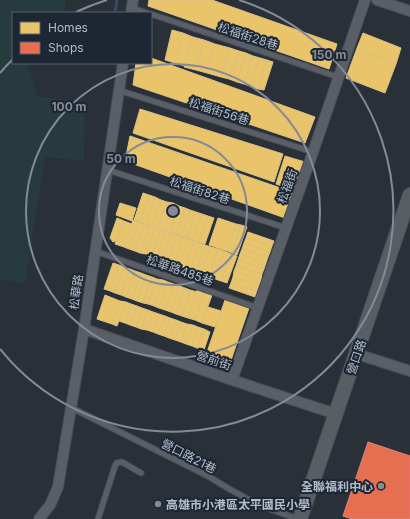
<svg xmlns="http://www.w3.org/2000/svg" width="410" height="519" font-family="Inter,'Noto Sans TC',sans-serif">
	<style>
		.green { fill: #273a3e }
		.homes { fill: #e9c46a; stroke: #d9c286 }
		.shops { fill: #e76f51; stroke: #d88675 }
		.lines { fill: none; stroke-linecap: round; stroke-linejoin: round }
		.stream { stroke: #384963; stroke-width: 3 }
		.lane-casing { stroke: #484c53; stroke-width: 7 }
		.street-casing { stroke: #484c53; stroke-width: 12 }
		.secondary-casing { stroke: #484c53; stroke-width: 16 }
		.lane { stroke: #5a5e66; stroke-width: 5 }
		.street { stroke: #5a5e66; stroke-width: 10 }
		.secondary { stroke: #595d64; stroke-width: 14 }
		.ring { fill: none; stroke: #848b96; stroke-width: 2 }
		.poi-dot { fill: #848b96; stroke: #1d2633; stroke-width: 1.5 }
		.labels { text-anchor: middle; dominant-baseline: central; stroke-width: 4; stroke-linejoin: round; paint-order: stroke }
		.street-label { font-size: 12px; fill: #b4bcc9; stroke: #1d2633 }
		.poi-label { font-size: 12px; font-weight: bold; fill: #b4bcc9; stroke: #1d2633; text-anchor: end }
		.centre { fill: #848b96; stroke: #1d2633; stroke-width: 2 }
		.ring-label { font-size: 12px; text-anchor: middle; font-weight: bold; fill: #848b96; stroke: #1d2633; stroke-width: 4; stroke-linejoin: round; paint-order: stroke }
	</style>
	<rect width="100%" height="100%" fill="#2a3038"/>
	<polygon class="green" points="0,0 65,0 65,13 13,13 13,63 27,63 37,96 85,103 84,161 45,157 25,284 0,279"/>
	<g class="homes">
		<polygon points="149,0 212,0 337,44 329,69 148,6"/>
		<polygon points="172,30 183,33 175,63 165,60"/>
		<polygon points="183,33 193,37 185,66 175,63"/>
		<polygon points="363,33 401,48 396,64 357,48"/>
		<polygon points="193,37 204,40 196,70 184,67"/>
		<polygon points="204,40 215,44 207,73 196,70"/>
		<polygon points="215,44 230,48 221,77 207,73"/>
		<polygon points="230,48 239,51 229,79 221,77"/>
		<polygon points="357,48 396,64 385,93 346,78"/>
		<polygon points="239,51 246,53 237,82 229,79"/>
		<polygon points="246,53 253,56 244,84 237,82"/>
		<polygon points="253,56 260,58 250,86 244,84"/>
		<polygon points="151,58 315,117 305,143 133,85 136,63 151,63"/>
		<polygon points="260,58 267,60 258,89 250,86"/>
		<polygon points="267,60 273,62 264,90 258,89"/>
		<polygon points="140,109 283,154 274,182 133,133"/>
		<polygon points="130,136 295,193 285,218 125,161"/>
		<polygon points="285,156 305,162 295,190 276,184"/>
		<polygon points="143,193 149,195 140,222 134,220"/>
		<polygon points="149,195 155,197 146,224 140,222"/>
		<polygon points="155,197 161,200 152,226 146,224"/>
		<polygon points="161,200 167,202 158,228 152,226"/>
		<polygon points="167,202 173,203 164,230 158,228"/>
		<polygon points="120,203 136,208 132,221 116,215"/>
		<polygon points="173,203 179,206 170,232 164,230"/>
		<polygon points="179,206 185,208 176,234 170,232"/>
		<polygon points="185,208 190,210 181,236 176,234"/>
		<polygon points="190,210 196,212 187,238 181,236"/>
		<polygon points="196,212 202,214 193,240 187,238"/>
		<polygon points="202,214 208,216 199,242 193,240"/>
		<polygon points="208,216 214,218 205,244 199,242"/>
		<polygon points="117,218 124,221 116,241 113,242 110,238"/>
		<polygon points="218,218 236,224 227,251 209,245"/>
		<polygon points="133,220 139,222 129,249 124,247"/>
		<polygon points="124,221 132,224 124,247 115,244"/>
		<polygon points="139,222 144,224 135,251 129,249"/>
		<polygon points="144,224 150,225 140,253 135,251"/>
		<polygon points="236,224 241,225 232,253 227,251"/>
		<polygon points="150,225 155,227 146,254 140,253"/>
		<polygon points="241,225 247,227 237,255 232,253"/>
		<polygon points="155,227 161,229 151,256 146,254"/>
		<polygon points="161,229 166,231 157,258 151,256"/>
		<polygon points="166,231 172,233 162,260 157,258"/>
		<polygon points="248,232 274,241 272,246 246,238"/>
		<polygon points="172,233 177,235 168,262 162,260"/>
		<polygon points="177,235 183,237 174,264 168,262"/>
		<polygon points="183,237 188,239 179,266 174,264"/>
		<polygon points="246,238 272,246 270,252 244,243"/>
		<polygon points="188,239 194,241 185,268 179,266"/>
		<polygon points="194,241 200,243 190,270 185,268"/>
		<polygon points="200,243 205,245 196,272 190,270"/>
		<polygon points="244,243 270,252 268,257 242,249"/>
		<polygon points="205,245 211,247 201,274 196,272"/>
		<polygon points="211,247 218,249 209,276 201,274"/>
		<polygon points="218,249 224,251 215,279 209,276"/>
		<polygon points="242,249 268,257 266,263 240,254"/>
		<polygon points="224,251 231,254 221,281 215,279"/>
		<polygon points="231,254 237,256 227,283 221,281"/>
		<polygon points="240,254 266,263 264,269 238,260"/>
		<polygon points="238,260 264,269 262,274 236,266"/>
		<polygon points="113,263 119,265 110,291 104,289"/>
		<polygon points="119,265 124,267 115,293 110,291"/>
		<polygon points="236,266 262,274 261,280 234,271"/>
		<polygon points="124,267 130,269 121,295 115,293"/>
		<polygon points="130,269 135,271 126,297 121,295"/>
		<polygon points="135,271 141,273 132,299 126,297"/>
		<polygon points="234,271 261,280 259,285 233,277"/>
		<polygon points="141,273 146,275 137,301 132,299"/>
		<polygon points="146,275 152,277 143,303 137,301"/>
		<polygon points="152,277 157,279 148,304 143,303"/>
		<polygon points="233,277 259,285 257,291 231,283"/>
		<polygon points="157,279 163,280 154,306 148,304"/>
		<polygon points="163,280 168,282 159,308 154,306"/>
		<polygon points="168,282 174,284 165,310 159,308"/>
		<polygon points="231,283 257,291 255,297 229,288"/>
		<polygon points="174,284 179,286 171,312 165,310"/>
		<polygon points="179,286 185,288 176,314 171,312"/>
		<polygon points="185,288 190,290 182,316 176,314"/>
		<polygon points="190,290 197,292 188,318 182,316"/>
		<polygon points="197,290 204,293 195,320 188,318"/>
		<polygon points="204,293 212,295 202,323 195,320"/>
		<polygon points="105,295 120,301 112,324 97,319"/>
		<polygon points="225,300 249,308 230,363 206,355"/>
		<polygon points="120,301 126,302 117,326 112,324"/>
		<polygon points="126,302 131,304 125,323 119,321"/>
		<polygon points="131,304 137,306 130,325 125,323"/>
		<polygon points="137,306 142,308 136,327 130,325"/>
		<polygon points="208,307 221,311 215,327 202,323"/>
		<polygon points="142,308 148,310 141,329 136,327"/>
		<polygon points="148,310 153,312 147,330 141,329"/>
		<polygon points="153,312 159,314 153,332 147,330"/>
		<polygon points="159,314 165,316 158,334 153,332"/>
		<polygon points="165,316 170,318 164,336 158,334"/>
		<polygon points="170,318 176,320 169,338 164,336"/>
		<polygon points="176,320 181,322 175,340 169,338"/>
		<polygon points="181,322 187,324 181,342 175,340"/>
		<polygon points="187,324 193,325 186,344 181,342"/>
		<polygon points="193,325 198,327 192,346 186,344"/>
		<polygon points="198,327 204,329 197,348 192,346"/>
		<polygon points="204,329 210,332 204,350 197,348"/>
	</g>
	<polygon class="shops" points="368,442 410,456 410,519 352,519 343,516"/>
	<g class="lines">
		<polyline class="stream" points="115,13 117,0"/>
		<defs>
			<g id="lane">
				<polyline points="132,8 147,13"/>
				<polyline points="151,14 338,77"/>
				<polyline points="118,90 313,152"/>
				<polyline points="108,170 286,228"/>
				<polyline points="95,251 258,308"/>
				<polyline points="72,408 206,475 231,490 261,506 298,519"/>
				<polyline points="98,519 115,466 117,463 122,462 141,473"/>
			</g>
			<g id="street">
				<polyline points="377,0 410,11"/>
				<polyline points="131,13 133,0"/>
				<polyline points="84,329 232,380 336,414"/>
				<polyline points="357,354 410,371"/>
				<polyline points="232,380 313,152 365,0"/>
				<polyline points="39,519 50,505 58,487 84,329 123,63"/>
			</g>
			<polyline id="secondary" points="300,519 410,195"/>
		</defs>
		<use href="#lane" class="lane-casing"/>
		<use href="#street" class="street-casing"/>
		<use href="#secondary" class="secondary-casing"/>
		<use href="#lane" class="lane"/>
		<use href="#street" class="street"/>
		<use href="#secondary" class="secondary"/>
	</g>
	<g class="ring">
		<circle cx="173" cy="211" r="74"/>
		<circle cx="173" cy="211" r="147"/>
		<path d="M0 73A221 221 0 0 1 13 59M76 12A221 221 0 0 1 107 0M239 0A221 221 0 1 1 0 349"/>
	</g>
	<g class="poi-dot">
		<circle cx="381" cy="486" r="4"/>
		<circle cx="158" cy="504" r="4"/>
	</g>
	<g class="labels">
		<g class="street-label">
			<text transform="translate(248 36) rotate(18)">松福街28巷</text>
			<text transform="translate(219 111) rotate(18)">松福街56巷</text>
			<text transform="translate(287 186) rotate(-70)">松福街</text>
			<text transform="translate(200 190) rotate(18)">松福街82巷</text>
			<text transform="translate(180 270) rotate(19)">松華路485巷</text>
			<text transform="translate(76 292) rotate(-82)">松華路</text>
			<text transform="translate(356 357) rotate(-71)">營口路</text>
			<text transform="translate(214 360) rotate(19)">營前街</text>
			<text transform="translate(189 456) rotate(27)">營口路21巷</text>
		</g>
		<g class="poi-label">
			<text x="373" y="486">全聯福利中心</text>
			<text x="166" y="504" text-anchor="start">高雄市小港區太平國民小學</text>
		</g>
	</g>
	<circle cx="173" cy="211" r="6" class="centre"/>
	<g class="ring-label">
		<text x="329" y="59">150 m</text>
		<text x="69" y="111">100 m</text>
		<text x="121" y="163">50 m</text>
	</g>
	<rect x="12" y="12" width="140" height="52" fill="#1d2633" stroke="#59626f"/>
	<rect x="20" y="22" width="20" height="12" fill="#e9c46a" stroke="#59626f"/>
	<text x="48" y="32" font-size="12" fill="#b4bcc9">Homes</text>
	<rect x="20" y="42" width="20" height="12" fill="#e76f51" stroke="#59626f"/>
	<text x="48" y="52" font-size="12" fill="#b4bcc9">Shops</text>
</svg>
